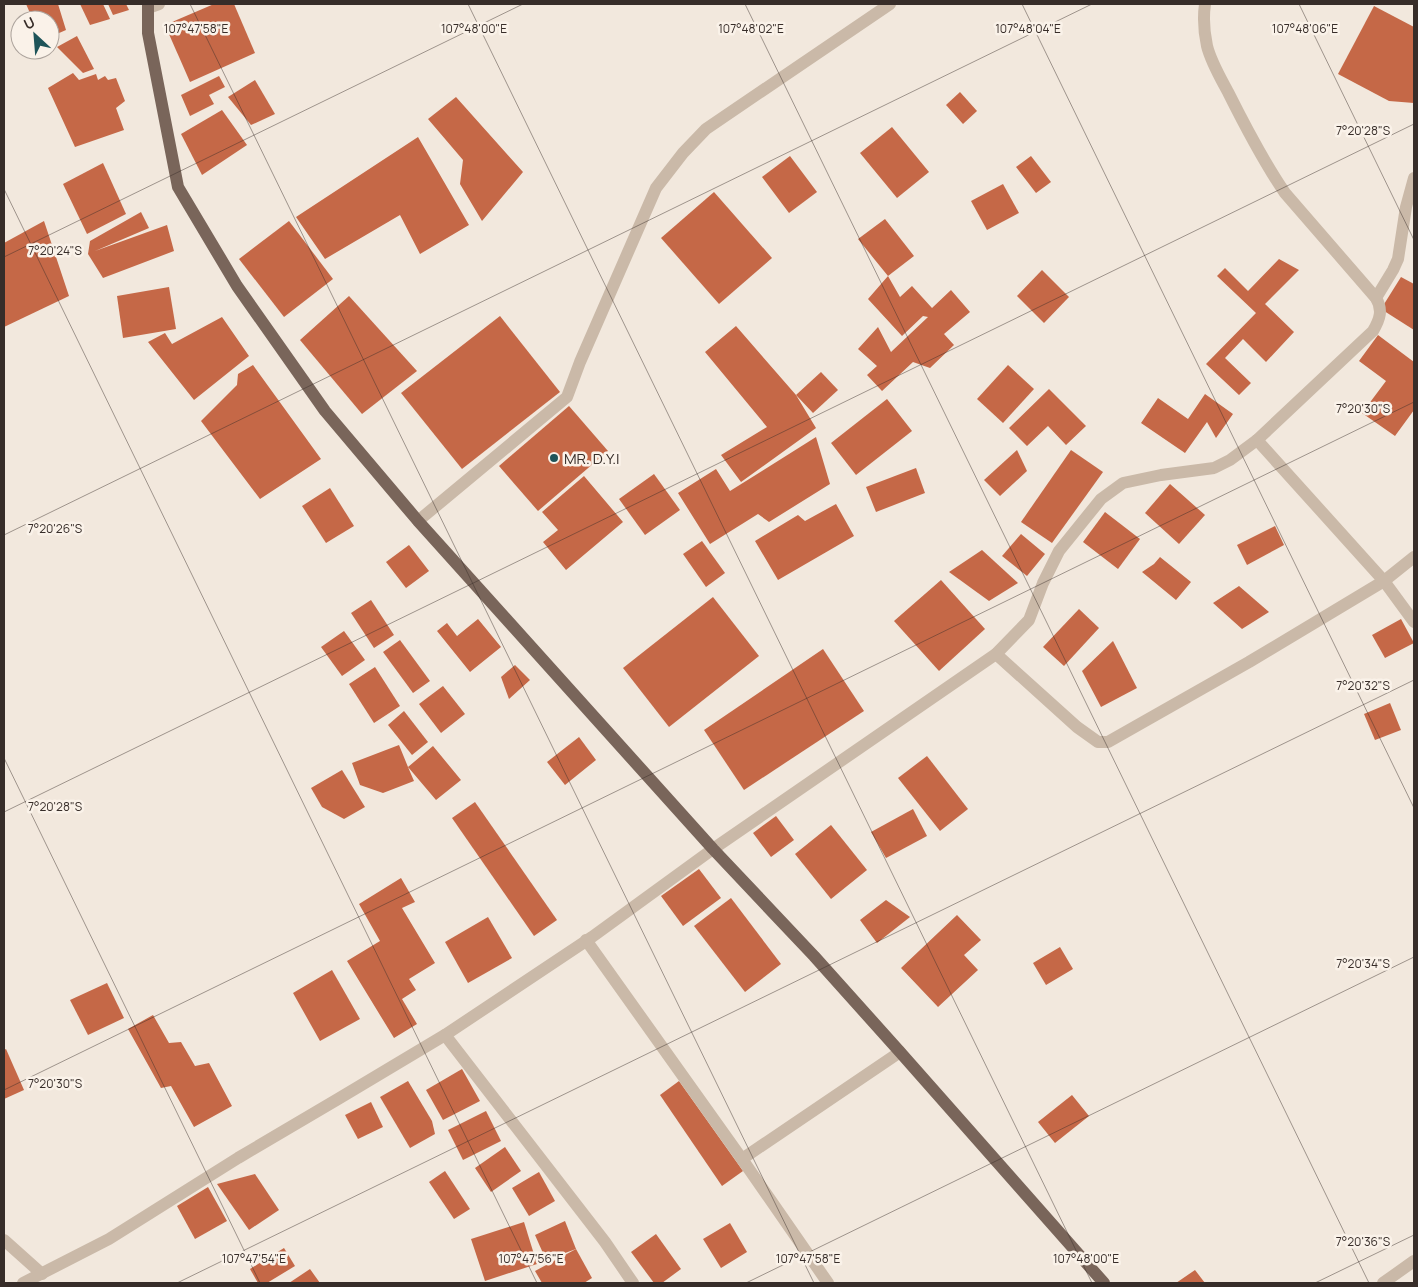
<svg xmlns="http://www.w3.org/2000/svg" width="1418" height="1287" font-family="Manrope,sans-serif">
	<style>
		.building { fill: #c56847 }
		.lines { fill: none; stroke-linecap: round; stroke-linejoin: round }
		.minor { stroke: #cab9a8; stroke-width: 12 }
		.major { stroke: #79655a; stroke-width: 12 }
		.ticks { fill: none; stroke: #372d29; stroke-width: 1; stroke-opacity: 0.45 }
		.poi-dot { fill: #1e5459; stroke: #faf2e9; stroke-width: 2 }
		.labels { text-anchor: middle; dominant-baseline: central; stroke-width: 5; stroke-linejoin: round; paint-order: stroke }
		.poi-label { font-size: 15px; fill: #372d29; stroke: #faf2e9; text-anchor: start }
		.ticks-label { font-size: 12px; text-anchor: middle; fill: #372d29; stroke: #faf2e9; stroke-width: 5; stroke-linejoin: round; paint-order: stroke }
	</style>
	<rect width="100%" height="100%" fill="#f2e8dd"/>
	<g class="building">
		<polygon points="26,4 58,4 66,30 50,37 50,20 33,20"/>
		<polygon points="80,4 103,4 110,19 90,25"/>
		<polygon points="108,4 126,4 129,10 113,15"/>
		<polygon points="214,4 234,4 255,53 190,82 165,25"/>
		<polygon points="1374,6 1414,27 1414,103 1389,101 1338,74"/>
		<polygon points="77,36 94,69 83,73 57,47"/>
		<polygon points="73,73 79,80 96,74 98,80 105,76 108,80 116,78 125,101 116,108 124,130 75,147 48,88"/>
		<polygon points="219,76 225,87 209,95 214,104 190,116 181,95"/>
		<polygon points="255,80 275,114 251,125 228,97"/>
		<polygon points="960,92 977,111 963,124 946,105"/>
		<polygon points="456,97 523,172 482,221 460,184 463,160 428,119"/>
		<polygon points="222,110 247,145 202,175 181,134"/>
		<polygon points="892,127 929,172 897,198 860,153"/>
		<polygon points="418,137 469,225 420,254 400,215 325,259 296,217"/>
		<polygon points="790,156 817,192 789,213 762,177"/>
		<polygon points="1031,156 1051,182 1036,193 1016,167"/>
		<polygon points="103,163 126,214 87,234 63,184"/>
		<polygon points="1003,184 1019,213 987,230 971,201"/>
		<polygon points="714,192 772,258 719,304 661,238"/>
		<polygon points="141,212 149,228 95,251 167,225 174,251 103,278 88,254 90,241"/>
		<polygon points="885,219 914,256 888,276 858,239"/>
		<polygon points="44,221 69,296 4,327 4,243"/>
		<polygon points="289,221 333,279 284,317 239,259"/>
		<polygon points="1279,259 1299,270 1265,304 1294,332 1266,362 1243,339 1225,358 1251,383 1239,395 1206,364 1256,313 1217,276 1225,268 1248,291"/>
		<polygon points="1042,270 1069,297 1044,323 1017,296"/>
		<polygon points="888,276 900,297 912,286 932,308 951,290 970,312 944,334 954,345 930,368 913,362 882,391 867,375 877,366 858,349 878,327 891,352 928,317 923,316 902,336 868,299"/>
		<polygon points="1401,277 1414,284 1414,330 1381,309"/>
		<polygon points="169,287 176,329 123,338 117,296"/>
		<polygon points="349,296 417,371 362,414 300,340"/>
		<polygon points="500,316 560,392 462,469 401,393"/>
		<polygon points="222,317 249,356 194,400 148,342 165,333 172,344"/>
		<polygon points="736,326 796,395 816,428 741,482 721,455 767,427 705,352"/>
		<polygon points="1378,335 1414,362 1414,410 1395,436 1362,413 1386,381 1359,361"/>
		<polygon points="253,365 321,459 260,499 201,421 237,385 238,374"/>
		<polygon points="1008,365 1034,389 1003,423 977,399"/>
		<polygon points="821,372 838,390 813,413 796,395"/>
		<polygon points="1049,389 1086,426 1066,445 1048,426 1027,446 1009,428"/>
		<polygon points="1205,394 1233,414 1216,438 1207,422 1185,453 1141,423 1158,398 1188,419"/>
		<polygon points="887,399 912,431 856,475 831,443"/>
		<polygon points="569,406 608,451 538,511 499,466"/>
		<polygon points="816,437 830,484 769,522 758,514 710,544 678,493 716,469 730,491"/>
		<polygon points="1017,450 1027,471 1000,496 984,480"/>
		<polygon points="1071,450 1103,472 1052,543 1021,522"/>
		<polygon points="916,468 925,493 876,512 866,487"/>
		<polygon points="654,474 680,510 645,535 619,499"/>
		<polygon points="584,476 623,522 566,570 543,542 558,530 542,512"/>
		<polygon points="1170,484 1205,515 1179,544 1145,513"/>
		<polygon points="330,488 354,526 326,543 302,506"/>
		<polygon points="836,504 854,536 778,580 755,541 798,515 805,521"/>
		<polygon points="1105,512 1140,539 1118,569 1083,542"/>
		<polygon points="1275,526 1284,545 1247,565 1237,545"/>
		<polygon points="1021,534 1045,554 1027,576 1002,556"/>
		<polygon points="702,541 725,573 706,587 683,554"/>
		<polygon points="409,545 429,571 406,588 386,562"/>
		<polygon points="982,550 1018,583 989,601 949,572"/>
		<polygon points="1160,557 1191,582 1176,600 1142,572 1154,564"/>
		<polygon points="941,580 985,629 939,671 894,621"/>
		<polygon points="1239,586 1269,612 1242,629 1213,603"/>
		<polygon points="713,597 759,656 669,727 623,668"/>
		<polygon points="371,600 394,635 374,648 351,613"/>
		<polygon points="1079,609 1099,628 1064,666 1043,647"/>
		<polygon points="478,619 501,647 470,672 437,631 447,623 457,636"/>
		<polygon points="1401,619 1414,643 1385,658 1372,635"/>
		<polygon points="344,631 365,660 342,676 321,647"/>
		<polygon points="400,640 430,681 413,693 383,652"/>
		<polygon points="1113,641 1137,688 1101,707 1082,671"/>
		<polygon points="823,649 864,711 744,790 704,730"/>
		<polygon points="515,665 530,680 509,699 501,677"/>
		<polygon points="375,667 400,706 374,723 349,684"/>
		<polygon points="443,686 465,714 441,733 419,704"/>
		<polygon points="1390,703 1401,730 1375,740 1364,714"/>
		<polygon points="404,711 428,742 412,755 388,725"/>
		<polygon points="579,737 596,760 565,785 547,762"/>
		<polygon points="399,745 408,767 433,746 461,780 436,800 408,767 414,781 383,793 360,785 352,763"/>
		<polygon points="927,756 968,809 940,831 898,778"/>
		<polygon points="342,770 365,807 344,819 322,807 311,788"/>
		<polygon points="475,802 557,920 534,936 452,818"/>
		<polygon points="913,809 927,836 886,858 871,832"/>
		<polygon points="776,816 794,840 771,857 753,833"/>
		<polygon points="831,825 867,870 831,899 795,854"/>
		<polygon points="699,869 721,898 683,926 661,896"/>
		<polygon points="401,878 415,902 402,908 435,963 409,979 416,990 402,999 417,1024 394,1038 347,961 380,941 359,904"/>
		<polygon points="731,898 781,964 745,992 694,926"/>
		<polygon points="886,900 910,917 877,943 860,920"/>
		<polygon points="957,915 981,940 964,955 978,970 938,1007 901,968"/>
		<polygon points="488,917 512,958 468,983 445,942"/>
		<polygon points="1060,947 1073,969 1046,985 1033,963"/>
		<polygon points="332,970 360,1019 320,1041 293,993"/>
		<polygon points="107,983 124,1018 88,1035 70,1000"/>
		<polygon points="153,1015 169,1043 181,1042 195,1066 209,1063 232,1106 194,1127 171,1086 161,1088 128,1029"/>
		<polygon points="6,1049 24,1090 4,1099 4,1050"/>
		<polygon points="462,1069 480,1101 443,1120 426,1090"/>
		<polygon points="408,1081 432,1121 435,1134 410,1148 380,1097"/>
		<polygon points="679,1081 743,1171 722,1186 660,1095"/>
		<polygon points="1072,1095 1089,1116 1055,1143 1038,1122"/>
		<polygon points="371,1102 383,1127 358,1139 345,1115"/>
		<polygon points="486,1111 501,1141 463,1160 448,1130"/>
		<polygon points="505,1147 521,1171 491,1192 475,1168"/>
		<polygon points="445,1171 470,1209 454,1219 429,1182"/>
		<polygon points="539,1172 555,1201 529,1216 512,1188"/>
		<polygon points="255,1174 279,1210 249,1230 217,1184"/>
		<polygon points="208,1187 227,1221 195,1239 177,1206"/>
		<polygon points="565,1221 576,1249 546,1260 535,1235"/>
		<polygon points="524,1222 537,1264 485,1281 471,1239"/>
		<polygon points="730,1223 747,1252 721,1268 703,1239"/>
		<polygon points="656,1234 681,1269 662,1283 654,1283 631,1252"/>
		<polygon points="284,1248 295,1266 267,1283 258,1283 250,1269"/>
		<polygon points="576,1249 592,1278 584,1283 542,1283 535,1271"/>
		<polygon points="310,1269 320,1283 289,1283"/>
		<polygon points="1195,1270 1205,1283 1176,1283"/>
	</g>
	<g class="lines">
		<g class="minor">
			<polyline points="148,8 159,4"/>
			<polyline points="1376,298 1393,270 1398,259 1406,207 1414,178"/>
			<polyline points="1257,440 1384,581 1414,622"/>
			<polyline points="418,521 567,397 580,362 656,188 683,153 706,129 890,4"/>
			<polyline points="996,654 1077,727 1098,742 1108,742 1249,662 1384,581 1414,557"/>
			<polyline points="586,940 742,1159 828,1283"/>
			<polyline points="445,1035 605,1242 633,1283"/>
			<polyline points="742,1159 900,1052"/>
			<polyline points="4,1240 42,1274"/>
			<path d="M23,1283L109,1239L238,1158L338,1099L445,1035L592,937L713,849L996,654L1029,620L1043,583L1059,551L1101,499L1123,483L1161,475L1214,468L1230,460L1257,440L1373,331C1380,319 1383,310 1376,298L1285,193C1263,161 1245,126 1228,92C1220,77 1211,62 1207,46C1204,32 1203,18 1205,4"/>
			<polyline points="1383,1283 1414,1261"/>
		</g>
		<polyline class="major" points="148,4 148,33 178,187 237,286 325,411 418,521 713,849 814,956 900,1052 1104,1283"/>
	</g>
	<path class="ticks" d="M190,4L814,1283M468,4L1092,1283M745,4L1369,1283M1022,4L1414,808M1299,4L1414,240M4,189L537,1283M4,257L523,4M4,535L1092,4M4,758L260,1283M4,812L1414,124M4,1090L1414,402M177,1283L1414,680M746,1283L1414,957M1315,1283L1414,1235"/>
	<circle class="poi-dot" cx="554" cy="458" r="5"/>
	<g class="labels">
		<g class="poi-label">
			<text x="564" y="458">MR. D.Y.I</text>
		</g>
	</g>
	<g class="ticks-label">
		<text x="196" y="33">107°47'58"E</text>
		<text x="1028" y="33">107°48'04"E</text>
		<text x="474" y="33">107°48'00"E</text>
		<text x="751" y="33">107°48'02"E</text>
		<text x="1305" y="33">107°48'06"E</text>
		<text x="1363" y="135">7°20'28"S</text>
		<text x="55" y="255">7°20'24"S</text>
		<text x="1363" y="413">7°20'30"S</text>
		<text x="55" y="533">7°20'26"S</text>
		<text x="1363" y="690">7°20'32"S</text>
		<text x="55" y="811">7°20'28"S</text>
		<text x="1363" y="968">7°20'34"S</text>
		<text x="55" y="1088">7°20'30"S</text>
		<text x="1363" y="1246">7°20'36"S</text>
		<text x="254" y="1263">107°47'54"E</text>
		<text x="531" y="1263">107°47'56"E</text>
		<text x="808" y="1263">107°47'58"E</text>
		<text x="1086" y="1263">107°48'00"E</text>
	</g>
	<rect width="1418" height="1287" fill="none" stroke="#372d29" stroke-width="10"/>
	<g transform="translate(35 35) rotate(334)"><circle r="24" fill="#faf2e9" stroke="#aca39c"/>
	<path d="M0-4L9 19L0 12L-9 19Z" fill="#1e5459"/>
	<text y="-8" font-size="14" font-weight="bold" text-anchor="middle" fill="#372d29">U</text>
	</g>
</svg>
